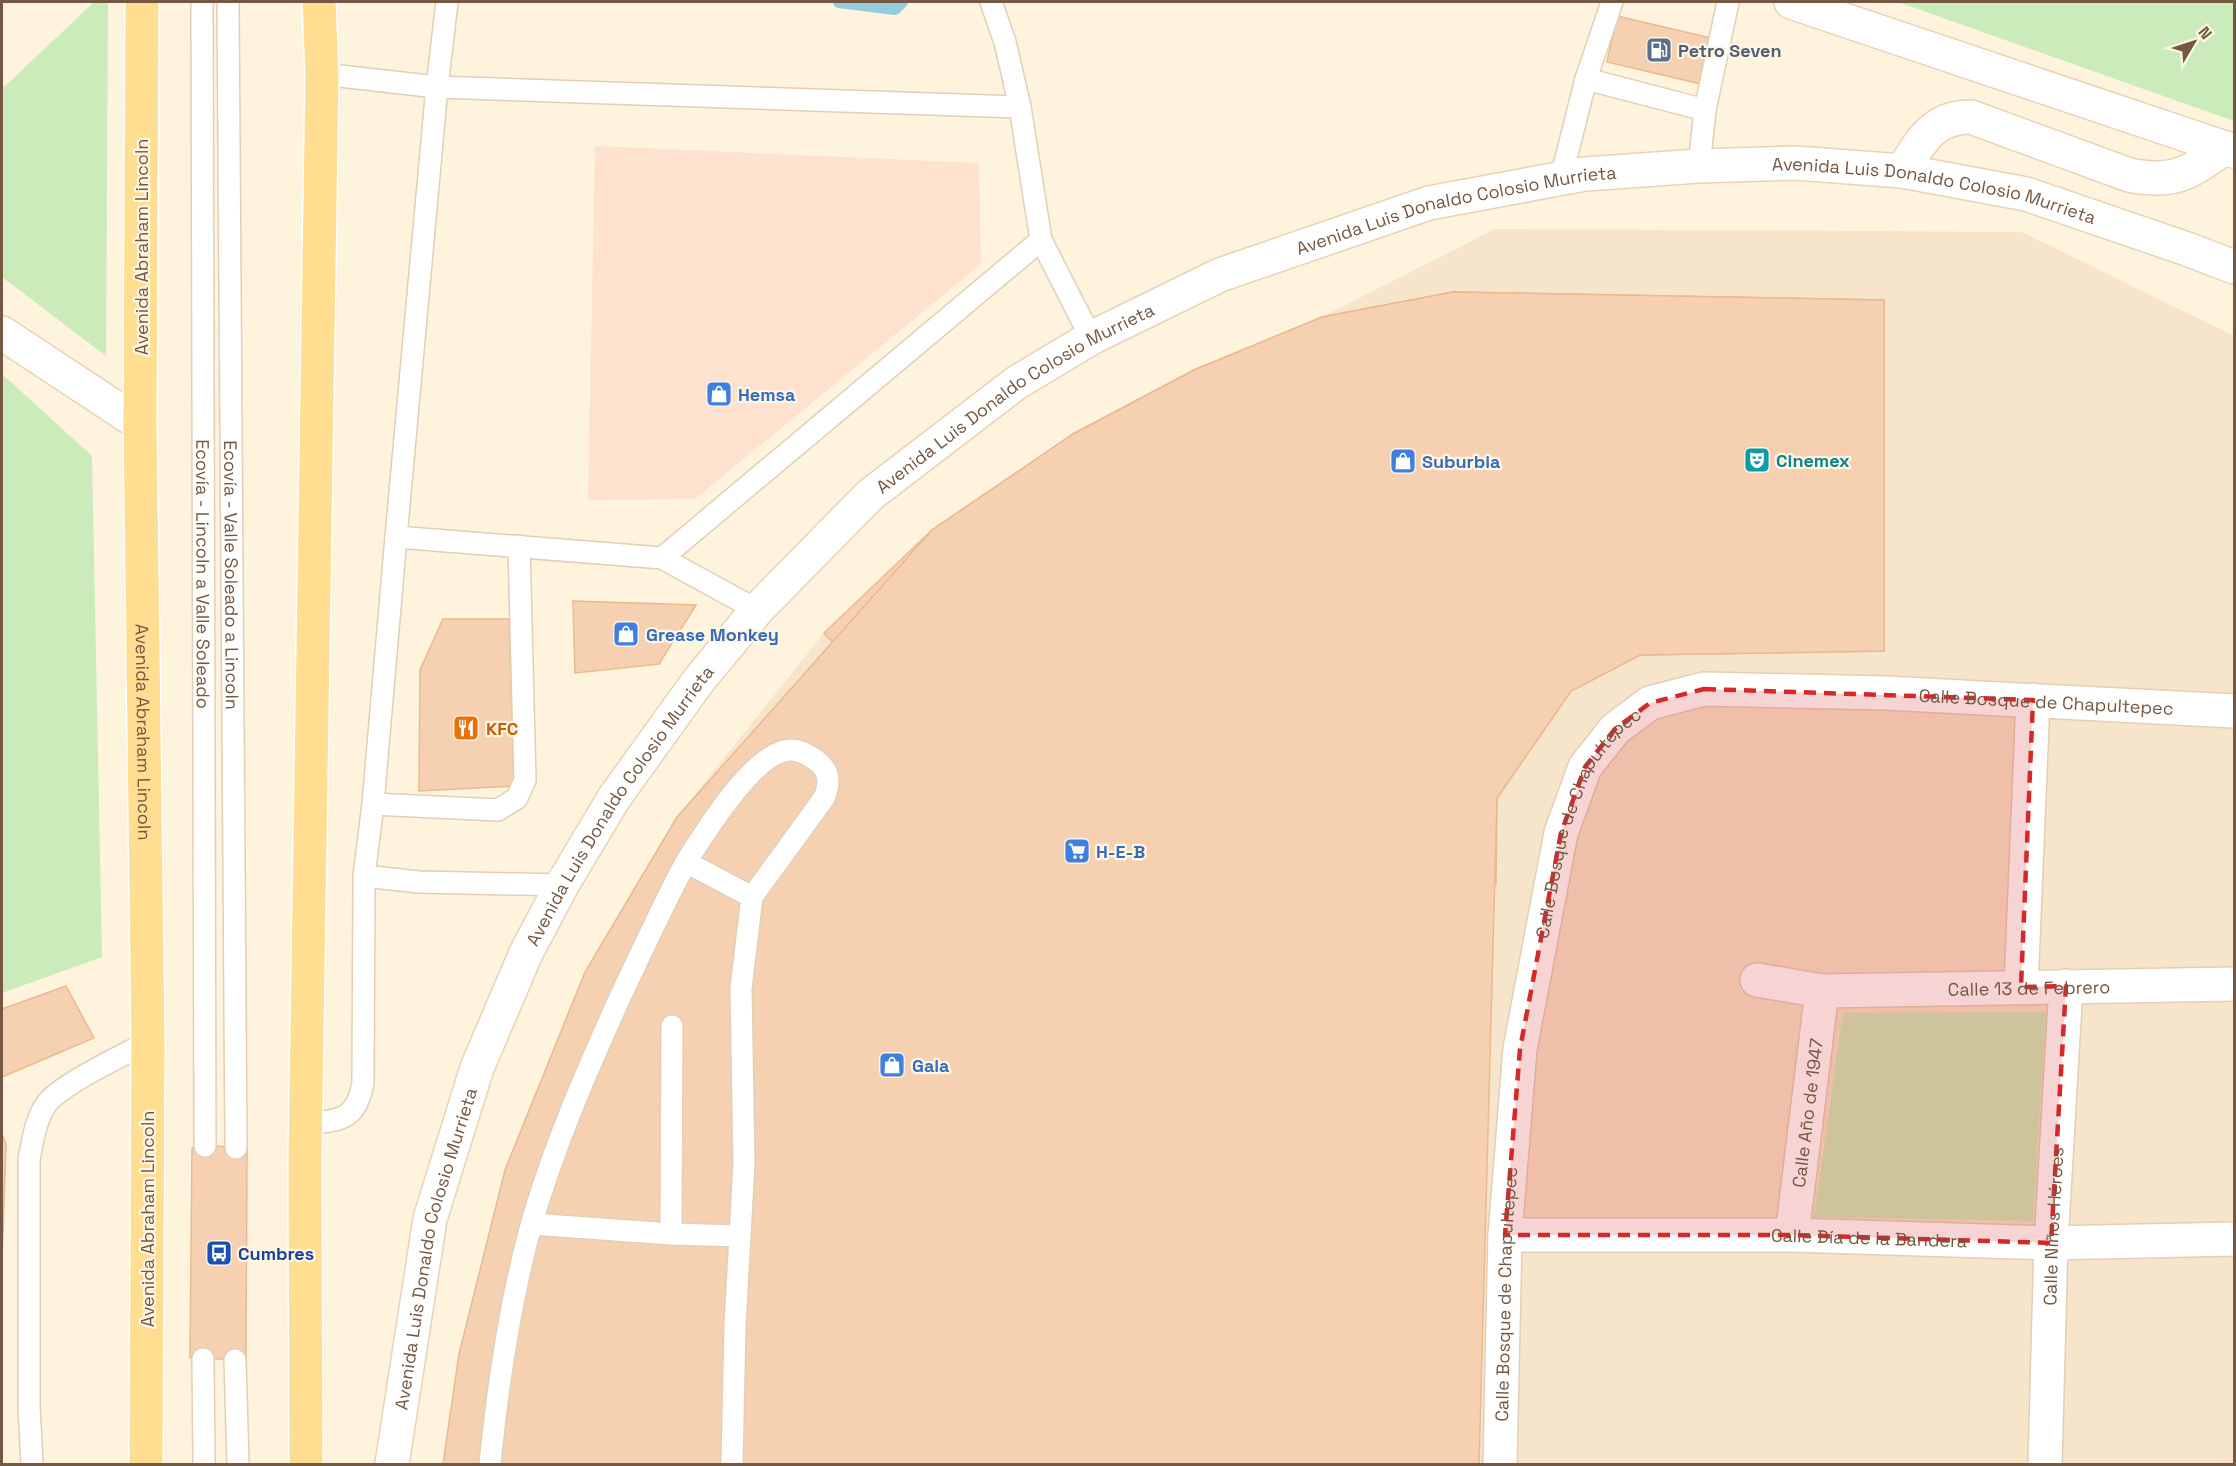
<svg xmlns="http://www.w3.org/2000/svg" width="2236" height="1466" font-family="'Space Grotesk',sans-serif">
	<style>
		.residential { fill: #f6e5ca }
		.commercial { fill: #ffe1cf }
		.green { fill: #cbecba }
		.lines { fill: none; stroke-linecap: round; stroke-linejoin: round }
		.stream { stroke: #95ccdb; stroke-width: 12 }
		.building { fill: #f6d1b1; stroke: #eab990; stroke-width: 1.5 }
		.lane-casing { stroke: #e2cfb8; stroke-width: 24 }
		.street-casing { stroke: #e2cfb8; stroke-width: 36 }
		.secondary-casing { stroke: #ead2b7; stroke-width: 36 }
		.primary-casing { stroke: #fff; stroke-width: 36 }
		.lane { stroke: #fff; stroke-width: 21 }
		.street { stroke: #fff; stroke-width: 33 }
		.secondary { stroke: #fff; stroke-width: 33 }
		.primary { stroke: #ffde92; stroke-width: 33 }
		.marked { fill: #d62828; fill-opacity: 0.2; stroke: #d62828; stroke-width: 4.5; stroke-dasharray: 12 8; stroke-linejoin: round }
		.labels { text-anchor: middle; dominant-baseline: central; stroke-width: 4.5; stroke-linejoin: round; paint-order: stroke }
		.service-label { font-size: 18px; font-weight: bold; fill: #4e5e75; stroke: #fff6e4; text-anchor: start }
		.street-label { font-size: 18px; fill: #755843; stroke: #fff6e4 }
		.shop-label { font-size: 18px; font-weight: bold; fill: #366cbe; stroke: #fff6e4; text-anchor: start }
		.culture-label { font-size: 18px; font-weight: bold; fill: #0d838f; stroke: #fff6e4; text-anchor: start }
		.food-label { font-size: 18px; font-weight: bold; fill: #c56008; stroke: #fff6e4; text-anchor: start }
		.transit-label { font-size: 18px; font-weight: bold; fill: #164399; stroke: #fff6e4; text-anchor: start }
	</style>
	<rect width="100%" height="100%" fill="#fef3dc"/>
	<polygon class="residential" points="1495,229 2022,232 2234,336 2234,1464 443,1464 459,1354 505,1170 585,972 677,817 824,633 932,530 1073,434 1194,370 1322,317"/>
	<polygon class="commercial" points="595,146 979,163 981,264 695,499 588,500"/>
	<g class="green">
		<polygon points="94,2 108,2 106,356 2,277 2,89"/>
		<polygon points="1898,2 2234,2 2234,121"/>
		<polygon points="2,374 92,456 102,957 2,993"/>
		<polygon points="2046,1012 2033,1221 1814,1217 1843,1013"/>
	</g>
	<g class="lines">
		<polyline class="stream" points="839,2 895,9 902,2"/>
	</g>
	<g class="building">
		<polygon points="1617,16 1711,38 1701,84 1607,62"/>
		<polygon points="1453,292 1884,300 1884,651 1640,655 1571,691 1497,798 1496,885 1454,884 1446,1464 801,1464 806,921 952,772 824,633 932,530 1073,434 1194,370 1322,317"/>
		<polygon points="1453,292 1884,300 1884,651 1640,655 1571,691 1497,798 1479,1464 443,1464 459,1354 505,1170 585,972 677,817 932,530 1073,434 1194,370 1322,317"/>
		<polygon points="573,601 696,605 659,664 575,673"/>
		<polygon points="443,619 509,619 514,786 419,791 420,670"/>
		<polygon points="66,986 94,1038 2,1077 2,1009"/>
		<polygon points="2,1134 6,1144 2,1262"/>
		<polygon points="205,1146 247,1147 246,1360 190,1358 192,1148"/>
	</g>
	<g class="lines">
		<defs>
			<g id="lane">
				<path id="s1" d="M202,2L205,1146"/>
				<path id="s2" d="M228,2L236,1148"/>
				<polyline points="991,2 1005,42 1020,107 1041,240 1091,338"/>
				<polyline points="322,74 437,87 1020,107"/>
				<polyline points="1586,79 1612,2"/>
				<polyline points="1705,110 1728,2"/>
				<polyline points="1561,178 1586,79 1705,110 1699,166"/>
				<polyline points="396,537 437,87 447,2"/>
				<polyline points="662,558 1041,240"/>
				<polyline points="373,804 498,810 517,798 525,780 519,546"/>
				<path d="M686,862C704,834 756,748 792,750C801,750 810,756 817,761C830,771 830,784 824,798L752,897"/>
				<polyline points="562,885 419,882 364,876 373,804 396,537 662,558 757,610"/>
				<path d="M306,1124C340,1120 356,1121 363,1083L364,876"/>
				<polyline points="532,1224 671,1234 739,1236"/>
				<polyline points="671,1234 672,1026"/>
				<polyline points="203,1359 204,1464"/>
				<polyline points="235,1360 238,1464"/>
				<path d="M32,1464L29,1406V1159C33,1140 35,1122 45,1106C58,1085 124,1055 148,1042"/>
				<path d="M490,1464C498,1383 510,1301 532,1222C555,1143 588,1068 622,993C643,949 663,905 686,862L752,897L741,988L744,1164L735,1325L732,1464"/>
			</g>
			<g id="street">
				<path id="s3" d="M1757,980L1822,991L2234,984"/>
				<polyline points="2021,987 2033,700"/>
				<path id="s4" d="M1505,1235H1792L2051,1243L2234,1239"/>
				<path id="s5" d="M1792,1235L1822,991"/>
				<path id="s6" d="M1500,1464L1505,1235L1520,1049L1561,833L1585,767L1615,729L1650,703L1704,689L1886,693L2234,711"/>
				<path id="s7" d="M2045,1464L2051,1243L2066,986"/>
			</g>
			<g id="secondary">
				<polyline points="1791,2 2234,151"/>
				<path d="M1902,171C1921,142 1932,117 1971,117L2129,175C2176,184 2188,173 2225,148"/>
				<polyline points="2,333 140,424"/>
				<path id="s8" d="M392,1464L430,1219L477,1068L526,953L562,885L614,798L699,680L757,610L870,495L1016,383L1091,338L1220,275L1429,203L1585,174L1699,166L1796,163L1902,171L2026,194L2187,249L2234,267"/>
			</g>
			<g id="primary">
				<path id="s9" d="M142,2L140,424L148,1042L146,1464"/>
				<polyline points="306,1464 305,1160 322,74 319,2"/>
			</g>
		</defs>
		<use href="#lane" class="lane-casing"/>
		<use href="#street" class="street-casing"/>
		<use href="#secondary" class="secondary-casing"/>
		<use href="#primary" class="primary-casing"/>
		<use href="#lane" class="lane"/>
		<use href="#street" class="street"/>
		<use href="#secondary" class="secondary"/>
		<use href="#primary" class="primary"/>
	</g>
	<path class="marked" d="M1704,689L2033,700L2021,987L2066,986L2051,1243L1792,1235H1505L1520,1049L1561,833L1585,767L1615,729L1650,703Z"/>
	<defs>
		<symbol id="fuel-square" viewBox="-11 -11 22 22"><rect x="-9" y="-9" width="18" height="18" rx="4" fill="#5c6f8a" stroke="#fff6e4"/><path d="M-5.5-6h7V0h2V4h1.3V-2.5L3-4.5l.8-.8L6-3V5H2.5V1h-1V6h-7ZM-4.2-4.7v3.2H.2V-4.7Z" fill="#fff"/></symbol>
		<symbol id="shop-square" viewBox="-11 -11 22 22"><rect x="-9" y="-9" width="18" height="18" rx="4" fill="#3f7fe0" stroke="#fff6e4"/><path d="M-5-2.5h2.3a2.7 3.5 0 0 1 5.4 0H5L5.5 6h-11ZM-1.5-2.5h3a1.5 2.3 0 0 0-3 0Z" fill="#fff"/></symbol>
		<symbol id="theatre-square" viewBox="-11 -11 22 22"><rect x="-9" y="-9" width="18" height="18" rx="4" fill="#0f9aa8" stroke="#fff6e4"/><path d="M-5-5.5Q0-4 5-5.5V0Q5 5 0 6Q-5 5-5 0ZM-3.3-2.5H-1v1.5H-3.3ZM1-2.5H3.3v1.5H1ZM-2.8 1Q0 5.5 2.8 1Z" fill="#fff"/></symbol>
		<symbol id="restaurant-square" viewBox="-11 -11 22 22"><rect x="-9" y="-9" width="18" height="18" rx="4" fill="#e8710a" stroke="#fff6e4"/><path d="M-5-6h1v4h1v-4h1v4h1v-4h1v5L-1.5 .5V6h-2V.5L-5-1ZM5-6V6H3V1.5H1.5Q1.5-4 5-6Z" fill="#fff"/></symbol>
		<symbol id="supermarket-square" viewBox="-11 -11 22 22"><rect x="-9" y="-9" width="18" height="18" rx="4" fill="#3f7fe0" stroke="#fff6e4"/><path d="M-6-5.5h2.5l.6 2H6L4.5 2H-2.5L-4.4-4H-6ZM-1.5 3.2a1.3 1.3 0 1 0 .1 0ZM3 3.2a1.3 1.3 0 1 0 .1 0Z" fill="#fff"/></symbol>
		<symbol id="bus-square" viewBox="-11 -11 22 22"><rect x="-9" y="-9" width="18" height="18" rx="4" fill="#1a4fb4" stroke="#fff6e4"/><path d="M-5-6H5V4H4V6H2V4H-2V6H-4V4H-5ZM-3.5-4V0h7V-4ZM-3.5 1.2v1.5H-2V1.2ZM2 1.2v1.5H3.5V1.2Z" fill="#fff"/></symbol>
	</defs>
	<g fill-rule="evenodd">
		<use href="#fuel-square" x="1644" y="35" width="30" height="30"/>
		<use href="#shop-square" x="704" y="379" width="30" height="30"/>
		<use href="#theatre-square" x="1742" y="445" width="30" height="30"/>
		<use href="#shop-square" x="1388" y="446" width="30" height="30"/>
		<use href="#shop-square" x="611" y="619" width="30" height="30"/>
		<use href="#restaurant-square" x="451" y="713" width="30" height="30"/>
		<use href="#supermarket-square" x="1062" y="836" width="30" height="30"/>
		<use href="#shop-square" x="877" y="1050" width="30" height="30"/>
		<use href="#bus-square" x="204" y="1238" width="30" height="30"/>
	</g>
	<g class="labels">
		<g class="service-label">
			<text x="1678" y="50">Petro Seven</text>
		</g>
		<g class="street-label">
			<text stroke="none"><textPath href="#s8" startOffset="2254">Avenida Luis Donaldo Colosio Murrieta</textPath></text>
			<text stroke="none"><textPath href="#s8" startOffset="1768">Avenida Luis Donaldo Colosio Murrieta</textPath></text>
			<text transform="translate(141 247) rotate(-90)">Avenida Abraham Lincoln</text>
			<text stroke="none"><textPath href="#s8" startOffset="1282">Avenida Luis Donaldo Colosio Murrieta</textPath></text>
			<text stroke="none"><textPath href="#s1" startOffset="572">Ecovía - Lincoln a Valle Soleado</textPath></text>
			<text stroke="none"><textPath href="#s2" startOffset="573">Ecovía - Valle Soleado a Lincoln</textPath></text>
			<text stroke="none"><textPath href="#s6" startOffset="1196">Calle Bosque de Chapultepec</textPath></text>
			<text stroke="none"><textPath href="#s9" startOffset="730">Avenida Abraham Lincoln</textPath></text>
			<text stroke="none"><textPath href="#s8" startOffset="706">Avenida Luis Donaldo Colosio Murrieta</textPath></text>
			<text stroke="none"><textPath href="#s6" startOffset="656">Calle Bosque de Chapultepec</textPath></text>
			<text stroke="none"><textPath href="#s3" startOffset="273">Calle 13 de Febrero</textPath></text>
			<text stroke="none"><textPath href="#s5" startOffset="123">Calle Año de 1947</textPath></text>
			<text transform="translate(147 1219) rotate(-90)">Avenida Abraham Lincoln</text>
			<text stroke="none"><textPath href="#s7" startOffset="238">Calle Niños Héroes</textPath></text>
			<text stroke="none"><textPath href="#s4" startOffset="364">Calle Día de la Bandera</textPath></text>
			<text stroke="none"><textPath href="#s8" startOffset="220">Avenida Luis Donaldo Colosio Murrieta</textPath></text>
			<text stroke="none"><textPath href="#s6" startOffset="170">Calle Bosque de Chapultepec</textPath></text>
		</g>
		<g class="shop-label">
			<text x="738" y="394">Hemsa</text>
			<text x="1422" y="461">Suburbia</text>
			<text x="646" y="634">Grease Monkey</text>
			<text x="1096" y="851">H-E-B</text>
			<text x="912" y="1065">Gala</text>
		</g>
		<g class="culture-label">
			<text x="1776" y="460">Cinemex</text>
		</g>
		<g class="food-label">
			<text x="486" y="728">KFC</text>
		</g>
		<g class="transit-label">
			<text x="238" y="1253">Cumbres</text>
		</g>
	</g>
	<rect width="2236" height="1466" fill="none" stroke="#755843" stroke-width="6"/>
	<g transform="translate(2194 42) rotate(51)" stroke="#fff6e4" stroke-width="4.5" paint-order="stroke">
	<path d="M0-4.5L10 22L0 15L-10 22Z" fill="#755843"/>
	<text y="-9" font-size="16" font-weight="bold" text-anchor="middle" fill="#755843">N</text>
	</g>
</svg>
